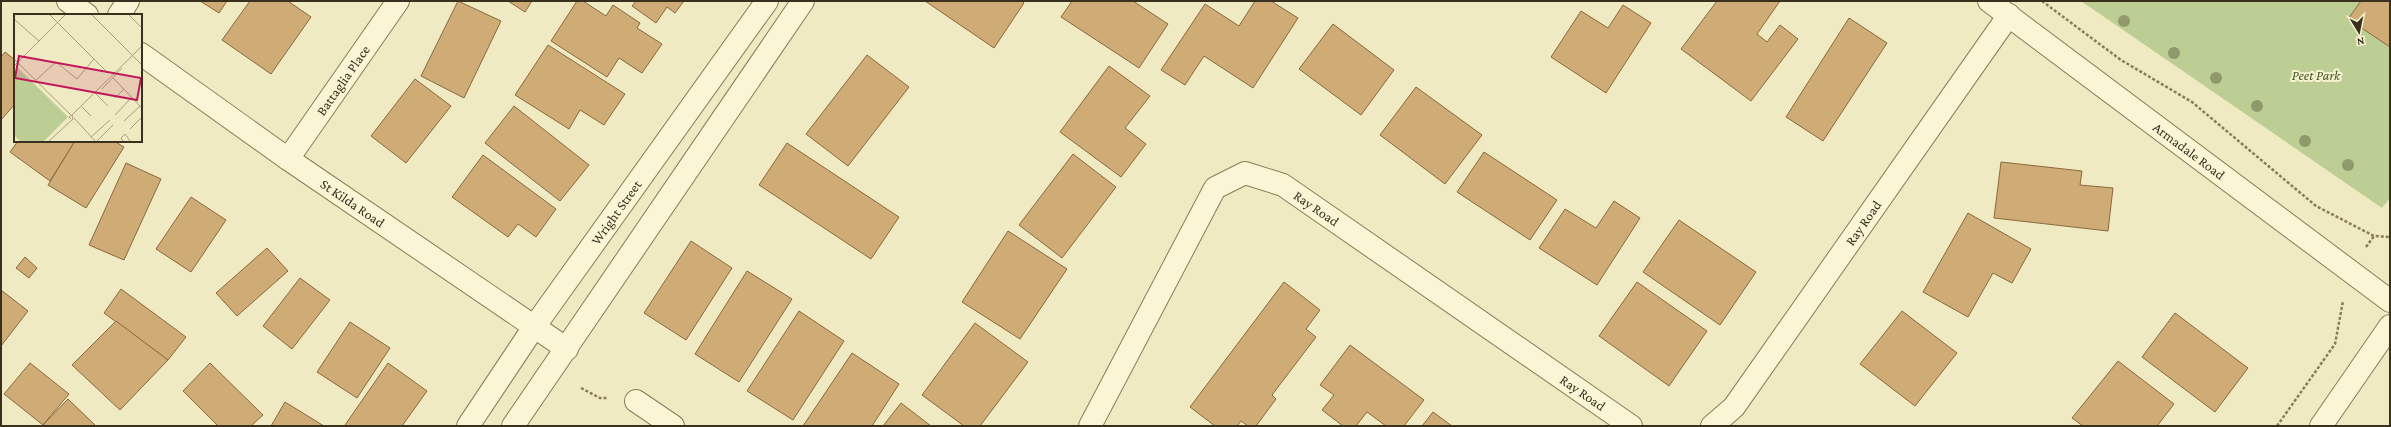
<svg xmlns="http://www.w3.org/2000/svg" width="2391" height="427" font-family="'Crimson Pro',serif">
	<style>
		.green { fill: #bdce95 }
		.building { fill: #cfab76; stroke: #8a693d }
		.lines { fill: none; stroke-linecap: round; stroke-linejoin: round }
		.minor-casing { stroke: #8a7c58; stroke-width: 24 }
		.path { stroke: #8a7c58; stroke-width: 2.5; stroke-dasharray: 3 2; stroke-linecap: butt }
		.minor { stroke: #faf6d5; stroke-width: 22 }
		.tree { fill: #8f996b }
		.labels { text-anchor: middle; dominant-baseline: central; stroke-width: 4; stroke-linejoin: round; paint-order: stroke }
		.park-label { font-size: 14px; font-style: italic; fill: #405623; stroke: #f7f3d1 }
		.street-label { font-size: 14px; fill: #39301d; stroke: #f7f3d1 }
		.inset-road { fill: none; stroke: #a6a080; stroke-width: 1 }
		.view { fill: #c2185b; fill-opacity: 0.15; stroke: #c2185b; stroke-width: 2 }
		.inset-edge { fill: none; stroke: #39301d; stroke-width: 2 }
	</style>
	<rect width="100%" height="100%" fill="#efeac2"/>
	<polygon class="green" points="2081,1 2390,1 2390,198 2382,208"/>
	<g class="building">
		<polygon points="200,1 227,1 219,13"/>
		<polygon points="250,1 288,1 311,17 271,74 222,40"/>
		<polygon points="458,1 501,21 464,98 421,76"/>
		<polygon points="508,1 532,1 525,12"/>
		<polygon points="577,1 583,1 606,16 613,5 640,23 637,28 662,44 642,73 619,58 607,77 551,41"/>
		<polygon points="636,1 684,1 675,13 667,7 656,23 632,6"/>
		<polygon points="925,1 1022,1 1024,3 994,48"/>
		<polygon points="1072,1 1133,1 1168,24 1139,68 1061,17"/>
		<polygon points="1255,1 1271,1 1298,18 1253,88 1204,56 1185,85 1161,70 1205,4 1239,26"/>
		<polygon points="1717,1 1780,1 1757,34 1767,42 1780,25 1798,39 1751,101 1681,49"/>
		<polygon points="2361,1 2390,1 2390,47 2348,19"/>
		<polygon points="1623,5 1651,23 1606,93 1551,57 1581,11 1608,28"/>
		<polygon points="1849,18 1887,43 1823,141 1786,117"/>
		<polygon points="1333,24 1394,70 1361,115 1299,69"/>
		<polygon points="548,45 625,94 604,125 580,110 569,129 515,95"/>
		<polygon points="5,52 15,60 15,104 1,120 1,57"/>
		<polygon points="867,55 909,87 848,166 806,134"/>
		<polygon points="1109,66 1150,96 1125,128 1146,144 1121,177 1060,132"/>
		<polygon points="415,79 451,106 406,163 371,136"/>
		<polygon points="1416,87 1482,135 1445,184 1380,135"/>
		<polygon points="514,106 589,165 560,201 485,143"/>
		<polygon points="18,141 75,141 50,181 10,152"/>
		<polygon points="75,141 114,141 124,147 86,208 48,185"/>
		<polygon points="787,143 899,217 871,259 759,185"/>
		<polygon points="1484,152 1557,200 1530,240 1457,192"/>
		<polygon points="1073,154 1116,187 1062,258 1019,225"/>
		<polygon points="483,155 556,209 536,237 518,224 508,237 452,197"/>
		<polygon points="2001,162 2082,171 2080,185 2113,188 2108,231 1994,218"/>
		<polygon points="126,163 161,179 124,260 89,245"/>
		<polygon points="191,197 226,220 191,272 156,249"/>
		<polygon points="1614,201 1640,218 1597,285 1539,248 1565,209 1596,228"/>
		<polygon points="1968,213 2031,249 2012,283 1993,273 1968,317 1923,292"/>
		<polygon points="1679,220 1756,272 1720,325 1643,272"/>
		<polygon points="1008,231 1067,269 1020,339 962,302"/>
		<polygon points="691,241 732,268 686,340 644,313"/>
		<polygon points="267,248 288,271 237,316 216,293"/>
		<polygon points="25,257 37,268 29,278 16,268"/>
		<polygon points="747,271 792,299 739,382 695,354"/>
		<polygon points="300,278 330,300 292,349 263,326"/>
		<polygon points="1284,282 1320,310 1306,329 1316,337 1272,395 1276,399 1256,426 1248,426 1241,421 1237,426 1215,426 1190,407"/>
		<polygon points="1637,282 1707,331 1669,386 1599,336"/>
		<polygon points="121,289 186,337 168,360 104,313"/>
		<polygon points="1,290 28,311 1,346"/>
		<polygon points="799,311 844,341 793,420 747,391"/>
		<polygon points="1902,311 1957,353 1915,406 1860,364"/>
		<polygon points="2175,313 2248,368 2215,412 2142,357"/>
		<polygon points="116,321 168,360 120,410 72,365"/>
		<polygon points="350,322 390,348 357,398 317,372"/>
		<polygon points="975,323 1028,362 980,426 964,426 922,395"/>
		<polygon points="1350,345 1424,400 1404,426 1386,426 1367,412 1356,426 1343,426 1322,410 1334,395 1320,385"/>
		<polygon points="852,353 899,384 872,426 803,426"/>
		<polygon points="2118,361 2174,404 2157,426 2083,426 2072,418"/>
		<polygon points="30,363 69,394 43,425 4,394"/>
		<polygon points="210,363 263,415 251,426 218,426 183,391"/>
		<polygon points="388,363 427,391 402,426 346,426 345,425"/>
		<polygon points="68,399 96,426 42,426"/>
		<polygon points="285,402 324,426 271,426"/>
		<polygon points="901,403 931,426 883,426"/>
		<polygon points="1433,412 1452,426 1422,426"/>
	</g>
	<g class="lines">
		<defs>
			<g id="minor">
				<polyline points="68,1 87,15"/>
				<path id="s1" d="M1989,1L2390,301"/>
				<polyline points="119,15 128,1"/>
				<path id="s2" d="M141,54L288,159L567,349"/>
				<path id="s3" d="M288,159L398,1"/>
				<polyline points="636,401 673,426"/>
				<path id="s4" d="M468,426L534,327L767,1"/>
				<polyline points="513,426 803,1"/>
				<path id="s5" d="M1090,426L1215,188L1245,173L1283,185L1631,426"/>
				<path id="s6" d="M1712,426L1734,407L2009,15"/>
				<polyline points="2321,426 2390,326"/>
			</g>
		</defs>
		<use href="#minor" class="minor-casing"/>
		<g class="path">
			<polyline points="2042,1 2121,60 2192,102 2316,206 2374,236 2390,237"/>
			<polyline points="2366,247 2374,236"/>
			<polyline points="581,388 600,398 608,398"/>
			<polyline points="2277,426 2335,344 2343,301"/>
		</g>
		<use href="#minor" class="minor"/>
	</g>
	<g class="tree">
		<circle cx="2124" cy="21" r="6"/>
		<circle cx="2174" cy="53" r="6"/>
		<circle cx="2216" cy="78" r="6"/>
		<circle cx="2257" cy="106" r="6"/>
		<circle cx="2305" cy="141" r="6"/>
		<circle cx="2348" cy="165" r="6"/>
	</g>
	<g class="labels">
		<g class="park-label">
			<text x="2316" y="75">Peet Park</text>
		</g>
		<g class="street-label">
			<text stroke="none"><textPath href="#s3" startOffset="96">Battaglia Place</textPath></text>
			<text stroke="none"><textPath href="#s1" startOffset="250">Armadale Road</textPath></text>
			<text stroke="none"><textPath href="#s2" startOffset="259">St Kilda Road</textPath></text>
			<text stroke="none"><textPath href="#s5" startOffset="383">Ray Road</textPath></text>
			<text stroke="none"><textPath href="#s4" startOffset="260">Wright Street</textPath></text>
			<text stroke="none"><textPath href="#s6" startOffset="254">Ray Road</textPath></text>
			<text stroke="none"><textPath href="#s5" startOffset="707">Ray Road</textPath></text>
		</g>
	</g>
	<g transform="translate(14 14)">
		<rect width="128" height="128" fill="#efeac2"/>
		<path d="M4,54L54,103L29,128H7L0,121V57Z" fill="#bdce95"/>
		<path class="inset-road" d="M35,0L94,59M77,0L128,51M114,0L128,14M0,5L25,27M0,45L57,101M0,52L52,0M99,64L128,94M21,67L42,48L63,65L80,45M88,75L108,54M81,79L94,92M101,84L110,75M68,93L77,102M58,101L128,32M101,101L118,83M60,104L82,128M110,107L126,92M116,115L128,103M77,123L96,106M109,127L107,124L111,120L117,128M34,128L59,105L58,101L55,103L57,105M82,128L99,111"/>
		<path class="view" d="M5,42L127,64L123,86L1,64Z"/>
		<rect width="128" height="128" class="inset-edge"/>
	</g>
	<rect width="2391" height="427" fill="none" stroke="#39301d" stroke-width="4"/>
	<g transform="translate(2359 32) rotate(170)" stroke="#f7f3d1" stroke-width="3" paint-order="stroke">
	<path d="M0-3L7 15L0 10L-7 15Z" fill="#39301d"/>
	<text y="-6" font-size="11" font-weight="bold" text-anchor="middle" fill="#39301d">N</text>
	</g>
</svg>
